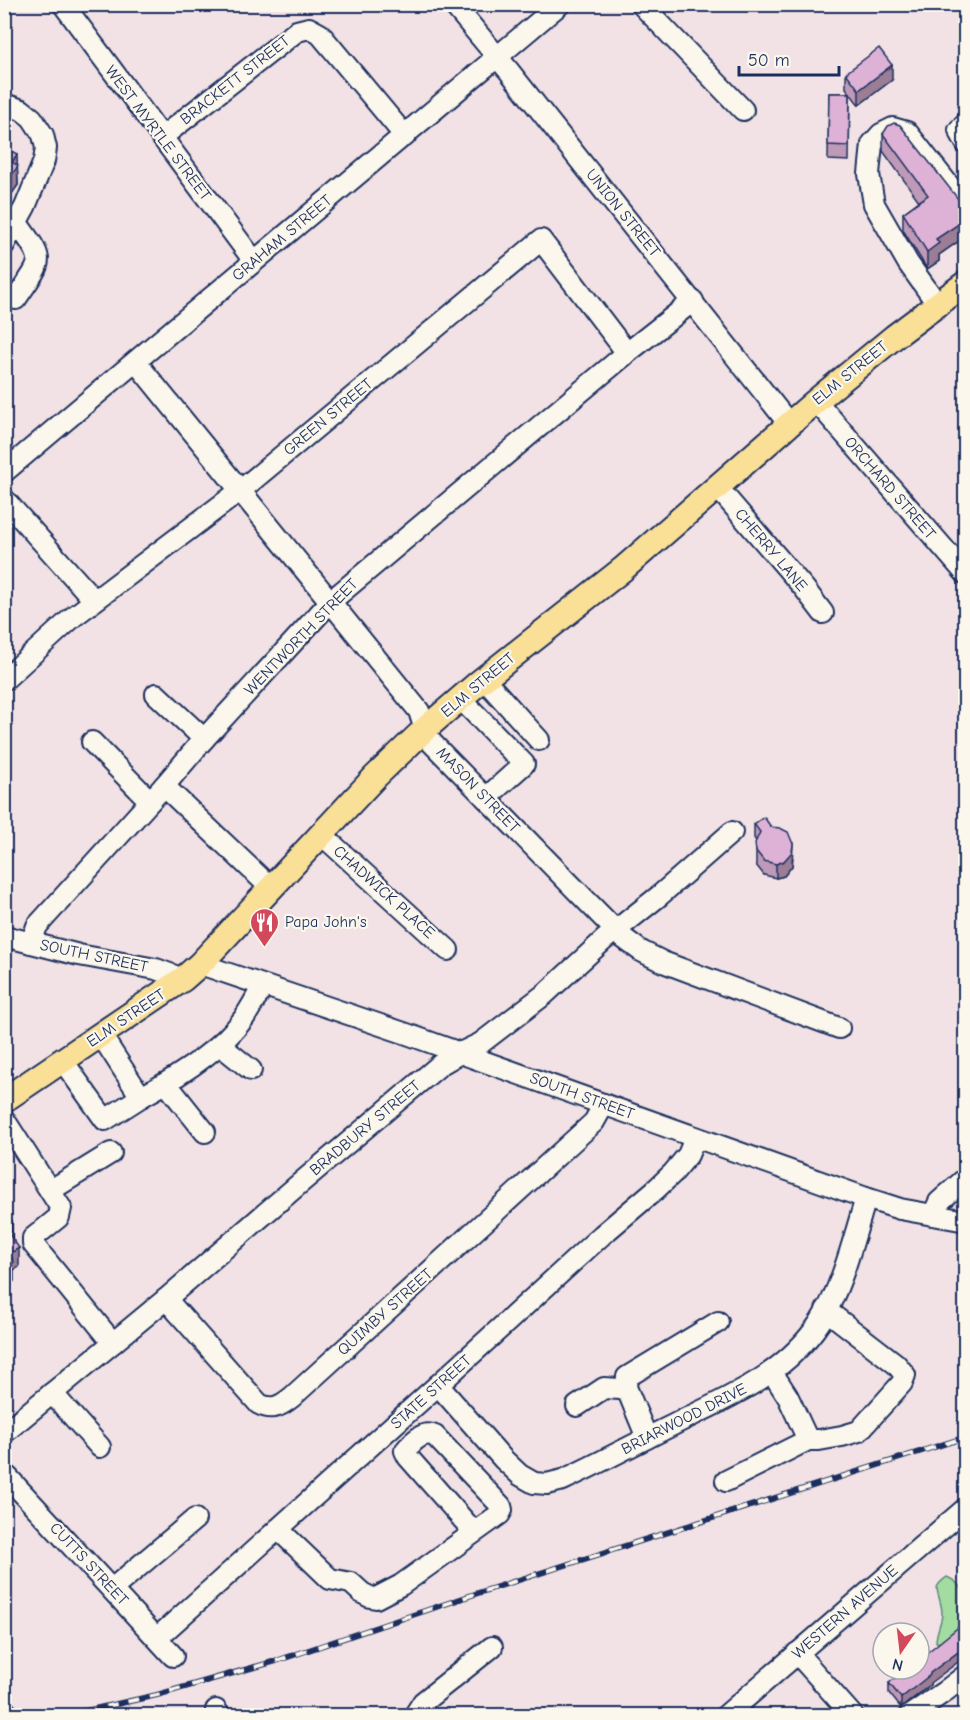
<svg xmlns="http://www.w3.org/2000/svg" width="970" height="1720" font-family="'Comic Neue',sans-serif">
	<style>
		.green { fill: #a2dca1; stroke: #5e8680; stroke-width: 1.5 }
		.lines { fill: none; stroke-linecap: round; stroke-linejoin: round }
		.minor-casing { stroke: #1b2f5e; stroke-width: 24 }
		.major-casing { stroke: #1b2f5e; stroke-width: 28 }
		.minor { stroke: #fbf7ec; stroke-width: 20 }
		.major { stroke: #fadf96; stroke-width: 24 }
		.rail-casing { stroke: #1b2f5e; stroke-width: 6 }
		.rail { stroke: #fbf7ec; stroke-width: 4; stroke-dasharray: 11; stroke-linecap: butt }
		.wall { fill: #bf99b8; stroke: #1b2f5e; stroke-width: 1.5 }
		.shaded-wall { fill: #9b7d96; stroke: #1b2f5e; stroke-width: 1.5 }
		.building { fill: #deb2d6; stroke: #1b2f5e; stroke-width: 1.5 }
		.labels { text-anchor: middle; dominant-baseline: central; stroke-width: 4.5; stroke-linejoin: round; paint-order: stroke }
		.street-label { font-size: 16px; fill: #1b2f5e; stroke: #fbf7ec }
		.poi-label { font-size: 16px; fill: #1b2f5e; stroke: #fbf7ec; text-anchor: start }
	</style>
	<rect width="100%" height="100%" fill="#f2e2e5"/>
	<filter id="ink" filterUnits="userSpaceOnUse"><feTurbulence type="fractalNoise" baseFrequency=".0167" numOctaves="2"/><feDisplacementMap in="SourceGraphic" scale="12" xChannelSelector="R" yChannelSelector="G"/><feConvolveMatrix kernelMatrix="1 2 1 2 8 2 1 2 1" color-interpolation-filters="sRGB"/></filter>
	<g filter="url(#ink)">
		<path class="green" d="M947,1577L955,1581L962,1590L965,1591V1626L940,1643L936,1642C936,1631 942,1623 942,1613C942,1604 937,1594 937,1588C938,1583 943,1580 947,1577Z"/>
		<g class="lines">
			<defs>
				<g id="minor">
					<polyline points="63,4 254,261"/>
					<polyline points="453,4 509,71 789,424"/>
					<polyline points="641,4 743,110"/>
					<polyline points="965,4 966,5"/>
					<polyline points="4,104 22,110 32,118 43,135 46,148 44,161 25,207 4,245"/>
					<polyline points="966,123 959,130 966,143"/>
					<polyline points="162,137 297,31 309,28 320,34 405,136"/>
					<path d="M4,293L16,299C43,258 47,264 17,223"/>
					<polyline points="938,305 908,263 874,204 869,174 872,144 881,134 893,128 907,132 966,207"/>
					<polyline points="136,362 419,711 426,733 432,743 622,937 641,951 663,962 839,1028"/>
					<polyline points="816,401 966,574"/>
					<polyline points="4,472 560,4"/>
					<polyline points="718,488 804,588 823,613"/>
					<polyline points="4,499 94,600"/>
					<polyline points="484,679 539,740"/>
					<polyline points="4,680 73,617 241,490 541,240 627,353"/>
					<polyline points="156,694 204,739"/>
					<polyline points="461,699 524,764 486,798"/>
					<polyline points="92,742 150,801"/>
					<polyline points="164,786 270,887"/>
					<polyline points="321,834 448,950"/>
					<polyline points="4,936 79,955 156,969 183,979"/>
					<polyline points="31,943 37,926 164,786 204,739 331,601 627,353 693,301"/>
					<polyline points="200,964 407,1034 866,1198 900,1209 966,1221"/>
					<path d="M101,1035L141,1097C176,1078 221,1050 244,1018C251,1008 257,996 263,986"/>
					<polyline points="220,1045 251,1070"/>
					<polyline points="63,1061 105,1120 141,1097"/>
					<polyline points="166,1083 205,1132"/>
					<polyline points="4,1119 61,1208 59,1217 33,1238 33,1244 113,1343"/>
					<polyline points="51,1190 111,1153"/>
					<polyline points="933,1215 939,1202 966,1178"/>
					<path d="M166,1299L259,1404C272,1411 281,1406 292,1397L594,1122L604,1104"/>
					<polyline points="772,1372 788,1397 808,1440 819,1440 842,1436 859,1431 902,1383 905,1375 896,1364 826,1310"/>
					<path d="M438,1385L503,1459L520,1475L534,1483L547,1484L563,1480C600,1463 636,1443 673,1425C728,1397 784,1376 820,1322C842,1288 854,1237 866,1198"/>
					<polyline points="52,1393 100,1447"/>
					<polyline points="577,1406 604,1388 620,1389 626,1387"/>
					<polyline points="4,1433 166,1299 298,1185 441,1064 460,1053 481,1043 511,1020 545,994 605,939 659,896 732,832"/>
					<polyline points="647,1438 626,1387 627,1377 718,1322"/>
					<polyline points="4,1473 173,1656"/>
					<polyline points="726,1481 808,1440"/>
					<path d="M278,1529L330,1579L351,1583L362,1593L370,1597L376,1598L401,1585L500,1514L502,1510L501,1506L435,1436C423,1430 412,1442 405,1451L408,1457L474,1532"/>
					<polyline points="112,1589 195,1519"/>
					<polyline points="157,1638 438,1385 602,1235 655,1190 673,1173 688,1155 695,1138"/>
					<polyline points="797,1653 853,1716"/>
					<polyline points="4,1710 9,1716"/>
					<polyline points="216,1710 220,1716"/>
					<polyline points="414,1716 423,1702 492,1647"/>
					<polyline points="725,1716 966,1508"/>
					<polyline points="909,1716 944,1692 966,1675"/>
				</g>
				<polyline id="major" points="4,1100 183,979 200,964 375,777 425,729 476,685 623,569 816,401 894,337 966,283"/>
			</defs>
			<use href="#minor" class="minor-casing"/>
			<use href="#major" class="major-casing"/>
			<use href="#minor" class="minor"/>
			<use href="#major" class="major"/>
			<defs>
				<polyline id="rail" points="63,1716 157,1695 276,1661 478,1593 966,1437"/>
			</defs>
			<use href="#rail" class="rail-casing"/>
			<use href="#rail" class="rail"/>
		</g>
		<g class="wall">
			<polygon points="846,73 892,80 859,105 846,88"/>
			<polygon points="829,93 850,93 849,161 828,160"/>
			<polygon points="883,134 966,209 966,236 939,255 939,261 927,269 903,230 903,213 919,201 883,151"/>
			<polygon points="4,147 17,165 18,185 11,195 6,192 4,194"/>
			<polygon points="754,824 793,858 792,866 784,876 776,878 764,875 756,865 756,841 754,838"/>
			<polygon points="889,1683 930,1683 930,1685 901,1708 889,1693"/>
		</g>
		<g class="shaded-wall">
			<polygon points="892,65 892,80 859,105 859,90"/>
			<polygon points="17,154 18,185 11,195 12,162"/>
			<polygon points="6,172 6,192 4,194 4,174"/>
			<polygon points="966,219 966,236 939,255 939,261 927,269 927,252 936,239"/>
			<polygon points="793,844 792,866 784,876 776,878 776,864"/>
			<polygon points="12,1221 12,1241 4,1245 4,1226"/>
			<polygon points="19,1248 19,1267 14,1270 14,1281 4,1288 4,1268 9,1254"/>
			<polygon points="966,1646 966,1656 930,1683 930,1685 901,1708 901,1698 930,1673"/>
		</g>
		<g class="building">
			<polygon points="879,48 892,65 859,90 846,73"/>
			<polygon points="829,93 850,93 849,146 828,145"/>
			<polygon points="894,123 900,125 966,209 966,219 936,239 939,243 927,252 903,213 928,195 883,134 888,126"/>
			<polygon points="4,147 17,154 12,162 18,166 11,176 6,172 4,174"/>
			<polygon points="764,817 771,827 780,828 788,832 793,844 792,852 784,861 776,864 764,861 756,851 755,843 760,832 754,824"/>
			<polygon points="6,1213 12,1221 4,1226 4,1214"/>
			<polygon points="4,1227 19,1248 9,1254 14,1262 4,1268"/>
			<polygon points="966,1621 966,1646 930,1673 930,1675 901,1698 889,1683 906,1669 919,1669 919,1659"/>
		</g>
	</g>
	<defs>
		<symbol id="restaurant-pin" viewBox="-11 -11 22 30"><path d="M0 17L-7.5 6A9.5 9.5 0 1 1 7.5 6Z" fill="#d1495b" stroke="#fbf7ec"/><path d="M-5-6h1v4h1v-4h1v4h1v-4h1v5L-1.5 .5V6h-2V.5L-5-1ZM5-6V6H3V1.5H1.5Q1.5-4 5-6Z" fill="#fff"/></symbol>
	</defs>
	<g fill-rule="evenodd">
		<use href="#restaurant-pin" x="248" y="906" width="33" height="45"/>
	</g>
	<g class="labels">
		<g class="street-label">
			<text transform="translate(235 80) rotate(-38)">BRACKETT STREET</text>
			<text transform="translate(158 133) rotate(53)">WEST MYRTLE STREET</text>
			<text transform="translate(623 213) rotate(51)">UNION STREET</text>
			<text transform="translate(282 238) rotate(-40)">GRAHAM STREET</text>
			<text transform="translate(850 373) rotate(-39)">ELM STREET</text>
			<text transform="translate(328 417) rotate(-40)">GREEN STREET</text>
			<text transform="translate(890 488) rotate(49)">ORCHARD STREET</text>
			<text transform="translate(771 550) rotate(50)">CHERRY LANE</text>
			<text transform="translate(301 637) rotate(-46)">WENTWORTH STREET</text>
			<text transform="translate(478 685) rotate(-40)">ELM STREET</text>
			<text transform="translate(478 790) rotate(46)">MASON STREET</text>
			<text transform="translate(384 892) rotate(42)">CHADWICK PLACE</text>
			<text transform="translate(94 956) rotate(12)">SOUTH STREET</text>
			<text transform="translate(126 1018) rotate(-34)">ELM STREET</text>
			<text transform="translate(582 1096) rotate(20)">SOUTH STREET</text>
			<text transform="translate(365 1128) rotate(-40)">BRADBURY STREET</text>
			<text transform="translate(385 1312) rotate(-42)">QUIMBY STREET</text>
			<text transform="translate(431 1392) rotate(-42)">STATE STREET</text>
			<text transform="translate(684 1419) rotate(-27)">BRIARWOOD DRIVE</text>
			<text transform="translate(89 1564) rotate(47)">CUTTS STREET</text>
			<text transform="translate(845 1612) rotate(-41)">WESTERN AVENUE</text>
		</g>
		<g class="poi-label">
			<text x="285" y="922">Papa John's</text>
		</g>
	</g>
	<rect width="970" height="1720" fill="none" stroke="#fbf7ec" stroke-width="24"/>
	<rect x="12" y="12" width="946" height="1696" fill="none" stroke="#1b2f5e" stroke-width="2" filter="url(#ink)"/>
	<g transform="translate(901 1651) rotate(194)"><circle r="28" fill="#fbf7ec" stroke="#a1a7b3" stroke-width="1.5"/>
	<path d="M0-4.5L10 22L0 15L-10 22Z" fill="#d1495b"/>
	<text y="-9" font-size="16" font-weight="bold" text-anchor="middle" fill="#1b2f5e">N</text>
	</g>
	<path d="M739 66v9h100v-9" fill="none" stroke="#1b2f5e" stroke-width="3"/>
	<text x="748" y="66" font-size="18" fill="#1b2f5e" stroke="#fbf7ec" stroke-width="4.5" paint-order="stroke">50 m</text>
</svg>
